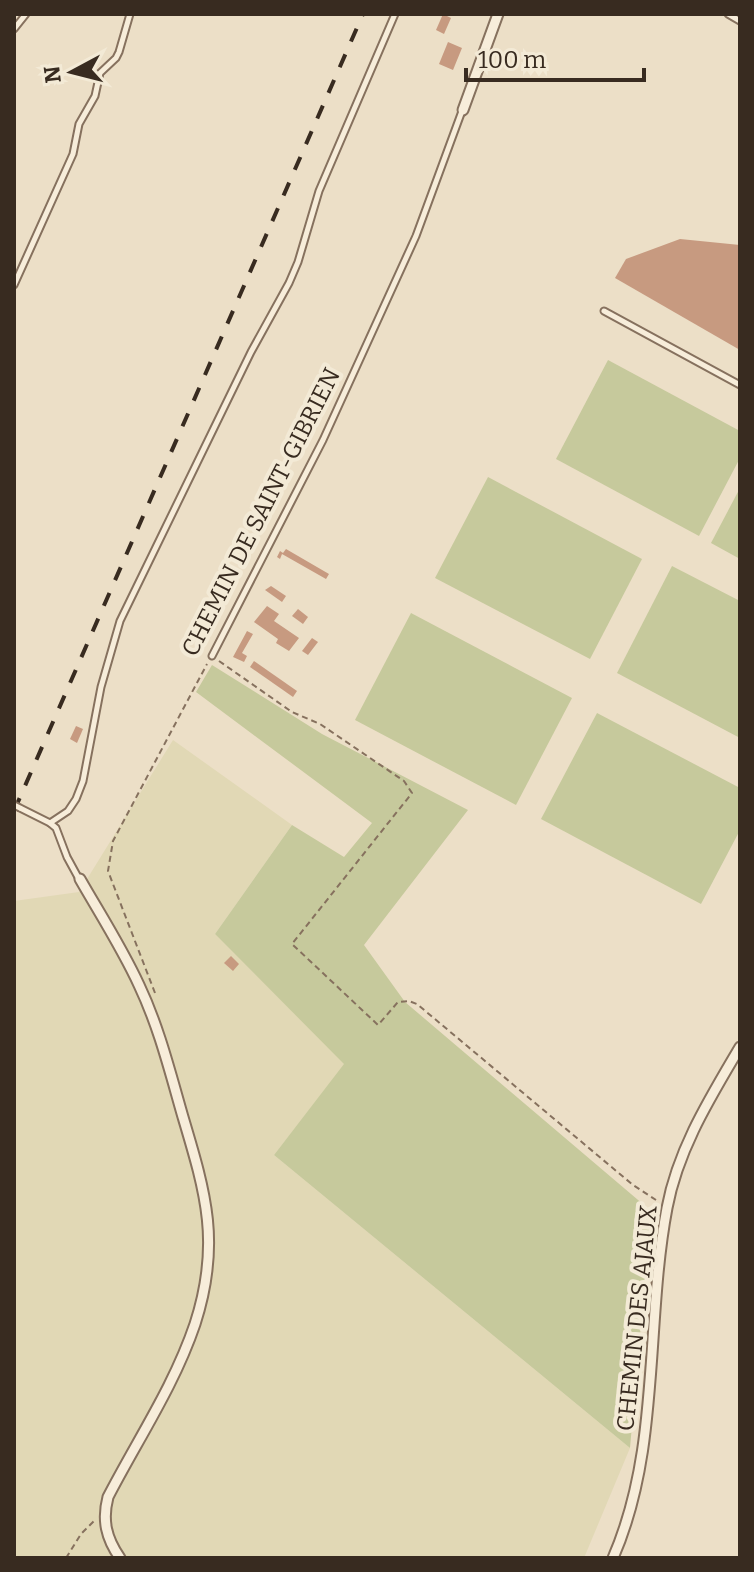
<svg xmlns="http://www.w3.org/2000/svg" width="754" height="1572" font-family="Bitter,serif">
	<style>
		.farmland { fill: #e1d8b5 }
		.green { fill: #c6c99c }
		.building { fill: #c79a80 }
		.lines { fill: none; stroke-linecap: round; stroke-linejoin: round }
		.service-casing { stroke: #86715e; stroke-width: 9 }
		.minor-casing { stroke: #86715e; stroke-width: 13 }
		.path { stroke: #86715e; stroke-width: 2; stroke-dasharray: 6 4; stroke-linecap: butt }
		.service { stroke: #f7edda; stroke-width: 5 }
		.minor { stroke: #f7edda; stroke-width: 9 }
		.rail { stroke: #382b20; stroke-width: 4; stroke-dasharray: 14 14; stroke-linecap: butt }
		.service-bridge-casing { stroke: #86715e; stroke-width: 9; stroke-linecap: butt }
		.service-bridge { stroke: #f7edda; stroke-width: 5 }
		.labels { text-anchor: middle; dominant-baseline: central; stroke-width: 8; stroke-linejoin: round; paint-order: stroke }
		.street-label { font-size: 24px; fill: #382b20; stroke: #f3ead6 }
	</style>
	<rect width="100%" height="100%" fill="#ecdfc7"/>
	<polygon class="farmland" points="173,740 292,825 215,934 345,1064 274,1155 630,1448 584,1558 14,1558 14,901 79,892"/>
	<g class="green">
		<polygon points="608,360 740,431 740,458 699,536 556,459"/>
		<polygon points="488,477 642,559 590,659 435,578"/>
		<polygon points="740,488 740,559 711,543"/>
		<polygon points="672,566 740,601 740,738 617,673"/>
		<polygon points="411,613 572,698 516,805 355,720"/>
		<polygon points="212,665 322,734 468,810 364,945 405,1002 651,1211 630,1448 274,1155 344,1064 215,934 292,825 344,857 372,823 196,692"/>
		<polygon points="597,713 740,788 740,830 701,904 541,819"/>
	</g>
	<g class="building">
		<polygon points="443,14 451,18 444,34 436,30"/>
		<polygon points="448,42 462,48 453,70 439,64"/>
		<polygon points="680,239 740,245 740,350 615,278 626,259"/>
		<polygon points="286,549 329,574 326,579 282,554 280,559 277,557 280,551 283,553"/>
		<polygon points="271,586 286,596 282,602 265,590"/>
		<polygon points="267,606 279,614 274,621 299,638 289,651 276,643 278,639 254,622"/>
		<polygon points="298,609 308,617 303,624 292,616"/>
		<polygon points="247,631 253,634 242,653 247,656 244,662 233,657"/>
		<polygon points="312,638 318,642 308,655 302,651"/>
		<polygon points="254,661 297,691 293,697 250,667"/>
		<polygon points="76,726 83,729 77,743 70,739"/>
		<polygon points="231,956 239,964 233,971 224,963"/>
	</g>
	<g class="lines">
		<defs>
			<g id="service">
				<polyline points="728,14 740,21"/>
				<polyline points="14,29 26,14"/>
				<polyline points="14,285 73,154 79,124 95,96 100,73 116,58 119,52 130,14"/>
				<polyline points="604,311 740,385"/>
				<polyline points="212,656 323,440 416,236 462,111"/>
				<polyline points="20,808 50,823 68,811 76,799 83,781 101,687 120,621 251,352 289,283 298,262 319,191 395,14"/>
				<polyline points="50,823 56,828 67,857 79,879"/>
			</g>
			<g id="minor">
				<polyline points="463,110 498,14"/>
				<path d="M80,879C100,914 122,948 139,985C159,1027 170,1072 183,1117C206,1194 221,1244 195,1324C174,1386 138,1439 108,1497C102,1520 106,1538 120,1558"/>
				<path d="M613,1558C661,1448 645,1324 667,1208C678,1149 710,1098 740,1047"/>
			</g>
		</defs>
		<use href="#service" class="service-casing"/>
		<use href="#minor" class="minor-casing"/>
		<g class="path">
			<polyline points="219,661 292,712 320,724 404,781 412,793 292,944 378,1025 398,1002 409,1001 417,1004 633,1185 656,1200"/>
			<polyline points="155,993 108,871 113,841 207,664"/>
			<polyline points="66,1558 81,1534 94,1521"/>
		</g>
		<use href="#service" class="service"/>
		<use href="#minor" class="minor"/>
		<polyline class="rail" points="14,811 363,14"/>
		<defs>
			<polyline id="service-bridge" points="14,805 20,808"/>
		</defs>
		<use href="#service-bridge" class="service-bridge-casing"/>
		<use href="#service-bridge" class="service-bridge"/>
	</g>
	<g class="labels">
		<g class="street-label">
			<text transform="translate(261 512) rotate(-63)">CHEMIN DE SAINT-GIBRIEN</text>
			<text transform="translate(637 1318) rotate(-84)">CHEMIN DES AJAUX</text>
		</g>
	</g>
	<rect width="754" height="1572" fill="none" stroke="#382b20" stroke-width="32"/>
	<g transform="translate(72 72) rotate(263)" stroke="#f3ead6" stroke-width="6" paint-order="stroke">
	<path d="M0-6L14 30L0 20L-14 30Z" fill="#382b20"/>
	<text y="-12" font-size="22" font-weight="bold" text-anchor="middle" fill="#382b20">N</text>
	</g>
	<path d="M466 68v12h178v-12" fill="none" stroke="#382b20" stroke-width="4"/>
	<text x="478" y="68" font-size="24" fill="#382b20" stroke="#f3ead6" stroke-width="6" paint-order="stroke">100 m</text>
</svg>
